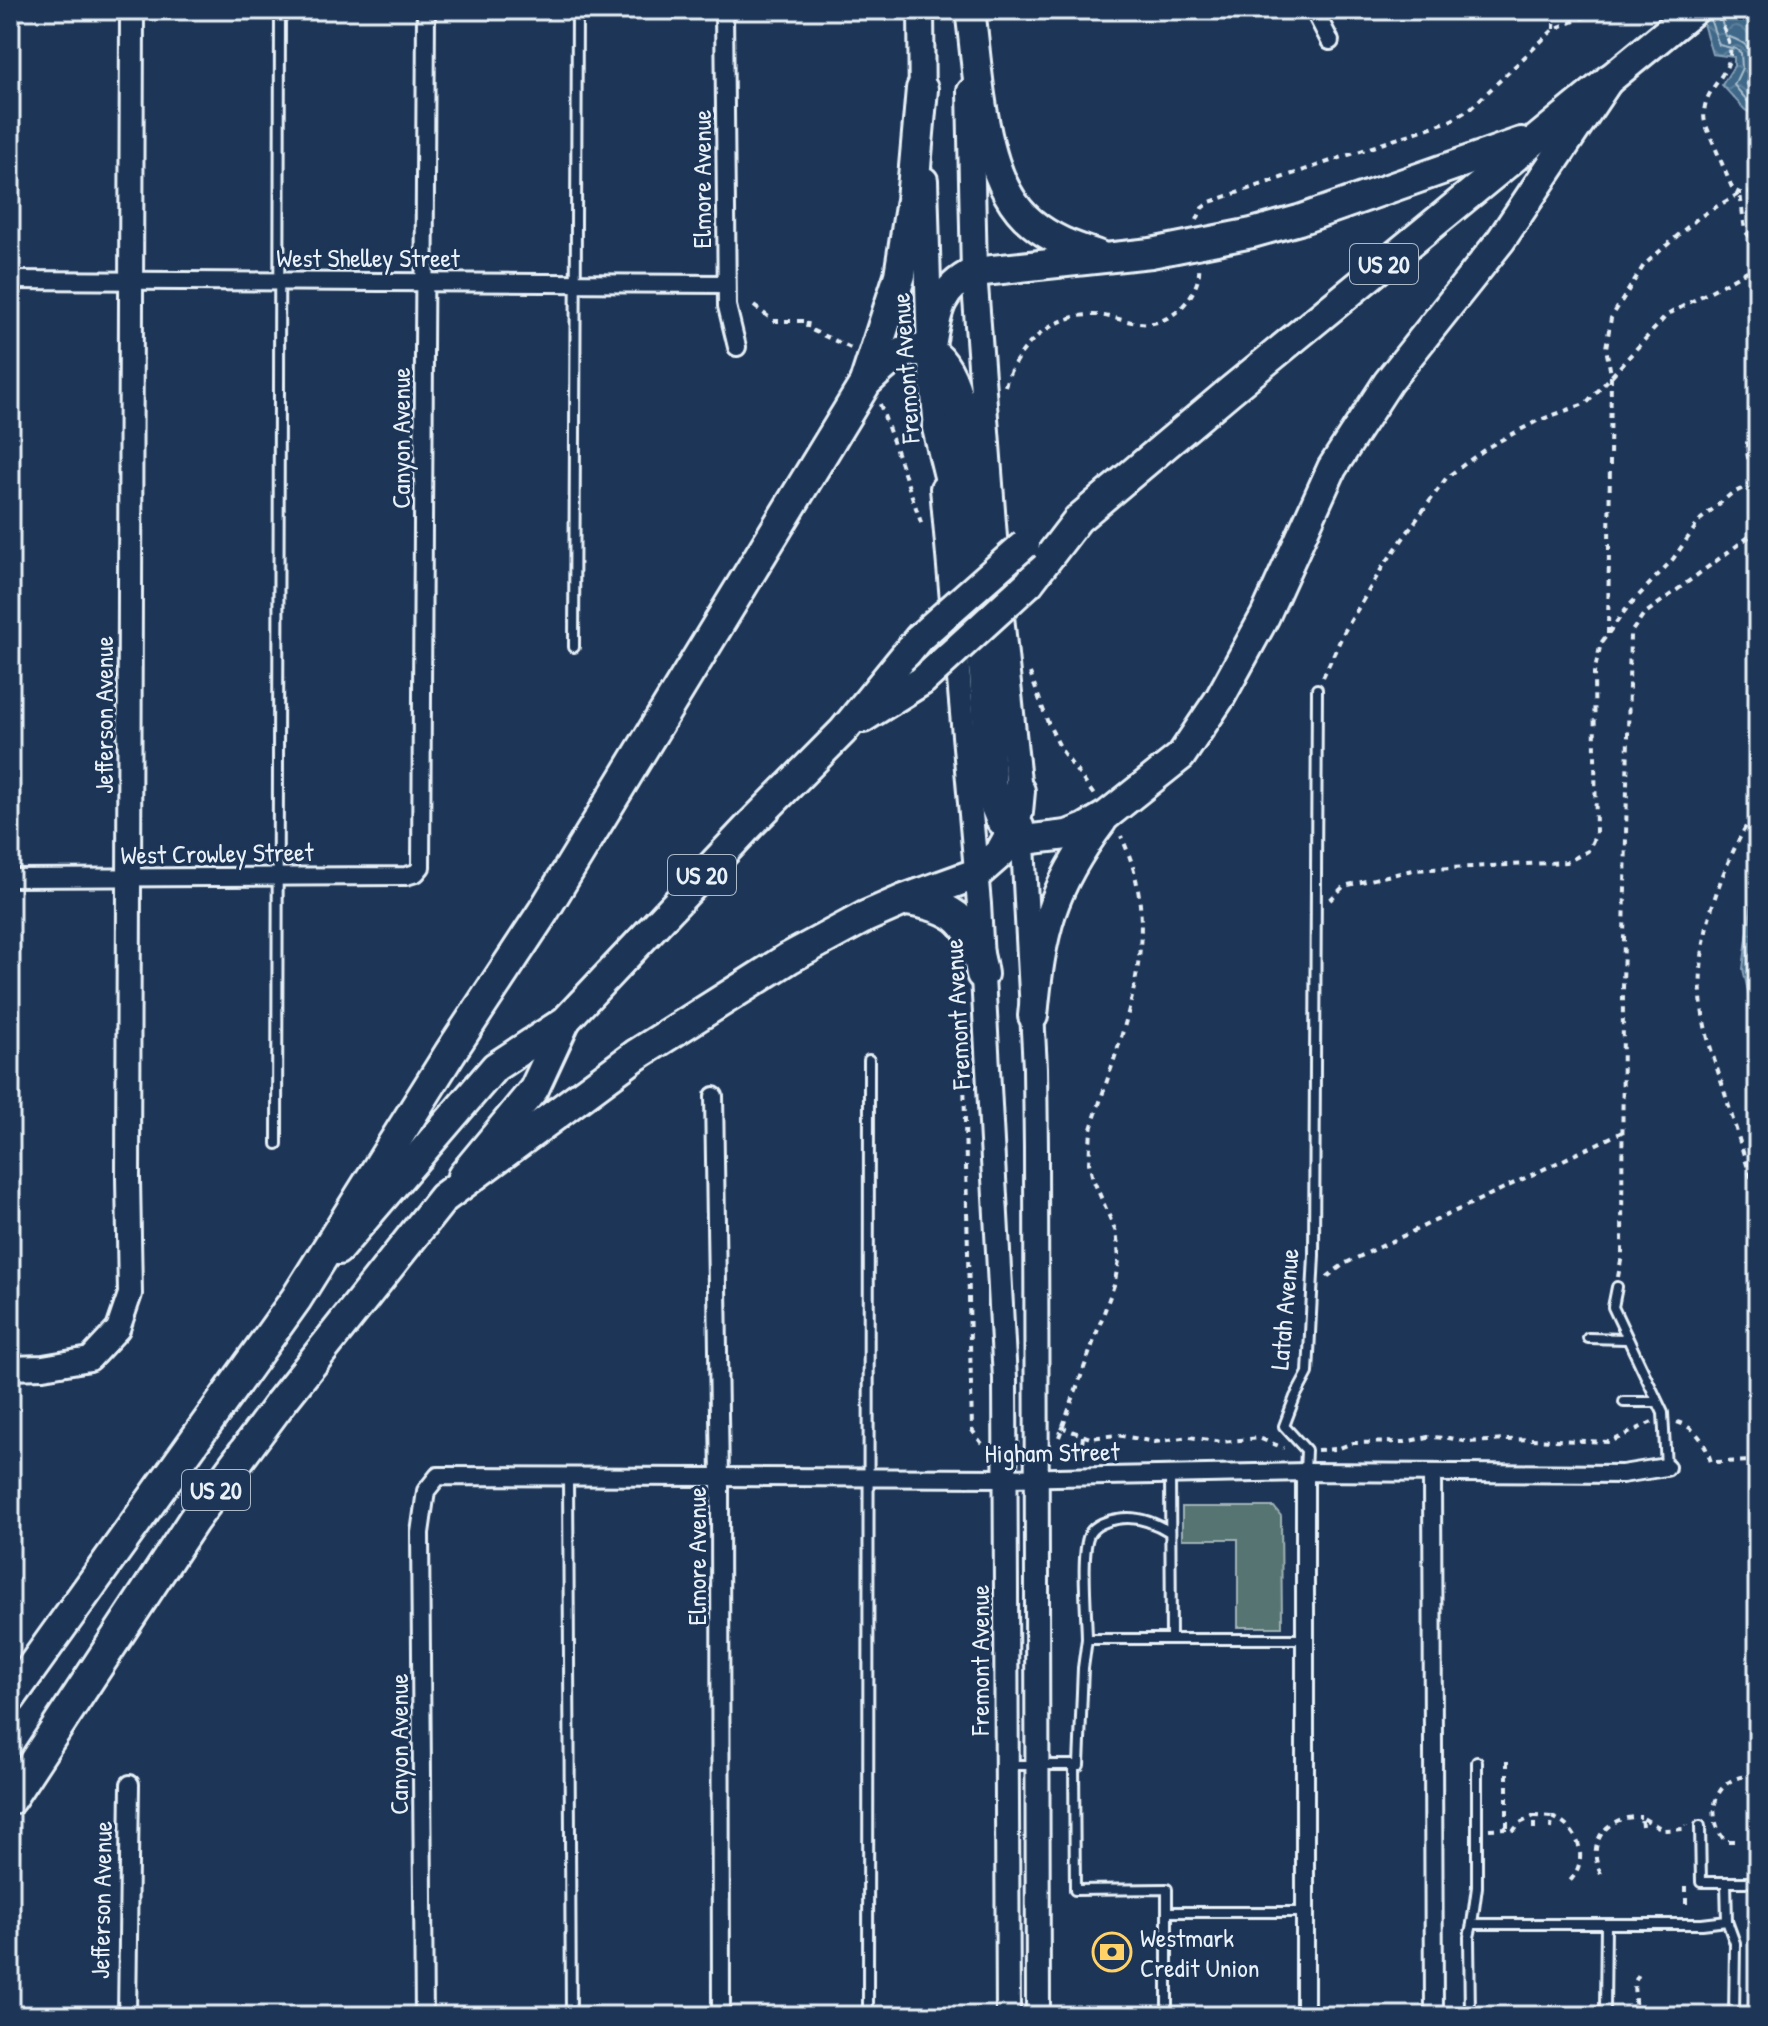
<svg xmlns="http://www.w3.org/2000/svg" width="1768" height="2026" font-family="'Patrick Hand',sans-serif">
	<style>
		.green { fill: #577472; stroke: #a0b2b5; stroke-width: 2 }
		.water { fill: url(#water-waves); stroke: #849fb5; stroke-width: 2 }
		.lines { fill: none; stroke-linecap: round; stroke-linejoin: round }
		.shore { stroke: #a5bbcc; stroke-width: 2 }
		.service-casing { stroke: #e8f1f8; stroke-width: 14 }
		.minor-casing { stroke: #e8f1f8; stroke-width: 22 }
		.tertiary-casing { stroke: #e8f1f8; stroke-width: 28 }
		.secondary-casing { stroke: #e8f1f8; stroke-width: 30 }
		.trunk-casing { stroke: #e8f1f8; stroke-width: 34 }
		.motorway-casing { stroke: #e8f1f8; stroke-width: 36 }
		.path { stroke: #e8f1f8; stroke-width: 4; stroke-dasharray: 6 6; stroke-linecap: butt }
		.service { stroke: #1d3557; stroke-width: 8 }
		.minor { stroke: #1d3557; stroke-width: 16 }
		.tertiary { stroke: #1d3557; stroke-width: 22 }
		.secondary { stroke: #1d3557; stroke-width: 24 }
		.trunk { stroke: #1d3557; stroke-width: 28 }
		.motorway { stroke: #1d3557; stroke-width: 30 }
		.trunk-bridge-casing { stroke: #e8f1f8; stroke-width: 34; stroke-linecap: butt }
		.trunk-bridge { stroke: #1d3557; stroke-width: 28 }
		.labels { text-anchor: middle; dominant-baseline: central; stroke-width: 6; stroke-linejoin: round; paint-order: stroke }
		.shield { fill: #1d3557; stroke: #abb9c8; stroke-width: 2 }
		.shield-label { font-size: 24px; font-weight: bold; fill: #e8f1f8 }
		.street-label { font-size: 26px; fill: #e8f1f8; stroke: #1d3557 }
		.poi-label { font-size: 26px; fill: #e8f1f8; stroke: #1d3557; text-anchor: start }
	</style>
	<defs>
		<pattern id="water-waves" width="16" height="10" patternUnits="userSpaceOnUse" patternTransform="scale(2)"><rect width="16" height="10" fill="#416989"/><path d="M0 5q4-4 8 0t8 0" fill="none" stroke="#5c7f9a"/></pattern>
	</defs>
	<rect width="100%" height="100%" fill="#1d3557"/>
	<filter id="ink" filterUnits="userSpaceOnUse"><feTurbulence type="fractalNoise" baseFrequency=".0125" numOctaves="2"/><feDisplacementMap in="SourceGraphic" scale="16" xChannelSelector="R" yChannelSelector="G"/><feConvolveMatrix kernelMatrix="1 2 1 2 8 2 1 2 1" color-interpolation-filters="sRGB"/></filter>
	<g filter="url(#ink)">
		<polygon class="green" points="1182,1507 1274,1507 1281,1516 1282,1627 1238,1627 1238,1539 1182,1539"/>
		<g class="water">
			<polygon points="1699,10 1758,10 1758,117 1745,110 1722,85 1734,66 1734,57 1712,54"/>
			<polygon points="1758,854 1758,1035 1743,969"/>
		</g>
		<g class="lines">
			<g class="shore">
				<path d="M1718,10L1726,36C1754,44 1758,56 1746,83L1758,97"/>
				<polyline points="1709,16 1719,45 1736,49 1741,53 1742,68 1734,85 1750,104 1758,108"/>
				<polyline points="1758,918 1752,968 1758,998"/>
			</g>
			<defs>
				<g id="service">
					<polyline points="574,647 577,10"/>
					<polyline points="277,1144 280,10"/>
					<polyline points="1617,1287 1613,1307 1663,1413 1666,1467"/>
					<polyline points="1588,1338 1626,1339"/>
					<polyline points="1624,1402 1656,1402"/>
					<polyline points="1305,1472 1306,1450 1284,1426 1295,1397 1308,1373 1314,1255 1317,689"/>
					<polyline points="1170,1474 1171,1639"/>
					<polyline points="568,1477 571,2016"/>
					<path d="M1087,1639C1087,1617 1080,1549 1090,1533C1095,1525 1108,1520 1117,1519C1136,1515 1154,1522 1170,1532"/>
					<polyline points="1477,1762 1477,1887 1472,1924 1702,1924 1727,1921 1726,1882 1758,1882"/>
					<polyline points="1009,1765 1079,1765 1083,1668 1087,1639 1305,1639"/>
					<polyline points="1074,1765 1075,1890 1167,1889 1167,2016"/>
					<polyline points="1700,1826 1701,1882 1726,1882"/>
					<polyline points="1167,1912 1306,1912"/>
					<polyline points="1727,1921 1735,1943 1734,2016"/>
					<polyline points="868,2016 869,1060"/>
					<polyline points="1470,2016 1469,1937 1472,1924"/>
					<polyline points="1597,2016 1605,2008 1606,1925"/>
				</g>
				<g id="minor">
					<polyline points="724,10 727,306 737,347"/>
					<polyline points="1314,10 1330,41"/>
					<polyline points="10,280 726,284"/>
					<polyline points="10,878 406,876 416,873 421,867 426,10"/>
					<polyline points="714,1096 720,1478 721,2016"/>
					<polyline points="1432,1473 1434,2016"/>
					<polyline points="127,2016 130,1784"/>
					<polyline points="424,2016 420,1533 426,1491 438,1476 1007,1478 1305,1472 1622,1474 1666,1467"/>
					<polyline points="1305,2016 1305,1472"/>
				</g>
				<g id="tertiary">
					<polyline points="942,488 979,904 1005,1379 1008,2016"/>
					<polyline points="1022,826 1035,1068 1036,1148 1038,2016"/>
					<polyline points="10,1368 43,1367 90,1359 118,1329 130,1294 128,1178 132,10"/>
				</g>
				<g id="secondary">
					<polyline points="921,10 922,108"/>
					<polyline points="970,91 974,272 997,577 1019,791"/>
					<polyline points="925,180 930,353 937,428"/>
				</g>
				<g id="trunk">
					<path d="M970,10C979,72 980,182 1032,223C1052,240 1074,247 1098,255"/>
					<path d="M930,353C936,315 937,290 974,272L1151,253L1252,233L1299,220L1521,142"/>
					<polyline points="937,428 967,549 984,675 993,802 1000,819 1016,837 1024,840 1067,835 1085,828 1107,815 1181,756 1220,698 1265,616 1332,468 1388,382 1501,240 1609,79"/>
					<polyline points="1029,583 1078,519 1230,391 1694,10"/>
					<polyline points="863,718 922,681"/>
					<path d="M1033,1016C1041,932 1050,890 1102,821"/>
					<polyline points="462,1176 534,1089 565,1022"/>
					<polyline points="338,1250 495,1067 565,1021 750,825 843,731 919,638"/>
				</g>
				<g id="motorway">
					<polyline points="866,380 900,275 912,200 922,89"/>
					<path d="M906,900C958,907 974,923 982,974"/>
					<path d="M10,1698L296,1299L450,1053L543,912L866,382C883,367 902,343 928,352C961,364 967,452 972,482C978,514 989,545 997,577"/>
					<polyline points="10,1799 193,1521 281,1402 443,1198 636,1055 789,958 865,917 904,900 976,874 1001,852 1011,834 1017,812 1019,791"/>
				</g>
			</defs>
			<use href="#service" class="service-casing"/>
			<use href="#minor" class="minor-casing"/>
			<use href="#tertiary" class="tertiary-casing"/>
			<use href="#secondary" class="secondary-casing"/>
			<use href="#trunk" class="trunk-casing"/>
			<use href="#motorway" class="motorway-casing"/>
			<g class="path">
				<path d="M1718,16C1722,25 1728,36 1730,46C1734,77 1698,88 1705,123L1733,190L1740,193L1758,192"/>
				<polyline points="1554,29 1555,10"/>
				<polyline points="1197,220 1202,208 1210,202 1452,120 1471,108 1554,29 1603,10"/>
				<polyline points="754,306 774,321 808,321 807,328 853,349"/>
				<path d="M1005,386C1015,349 1051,315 1091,315C1111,314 1132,326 1153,323C1178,319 1202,290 1199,264"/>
				<polyline points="880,404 923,528"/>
				<path d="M1758,420C1739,442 1748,461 1758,486"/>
				<polyline points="1608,634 1611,374 1606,348 1611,318 1644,265 1699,217 1740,193 1745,231 1758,246"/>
				<polyline points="1030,673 1048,723 1062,751 1094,795"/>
				<polyline points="1323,677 1344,632 1382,568 1447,477 1488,447 1537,421 1587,403 1667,315 1758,265"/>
				<path d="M1758,806C1719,868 1689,951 1705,1026C1709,1045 1716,1065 1722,1084C1734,1123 1746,1162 1758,1200"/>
				<polyline points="1330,900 1344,886 1413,870 1567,862 1588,851 1596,834 1594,673 1601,643 1627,608 1673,559 1701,519 1731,494 1756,482"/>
				<polyline points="963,1033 972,1430 985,1448"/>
				<polyline points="1327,1277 1344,1264 1622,1132"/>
				<polyline points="1618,1277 1622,1255 1623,989 1630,634 1643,615 1758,530"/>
				<path d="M1677,1422C1697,1428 1705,1443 1711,1462L1758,1461"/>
				<polyline points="1061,1427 1090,1438 1117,1435 1155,1442 1189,1437 1222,1442 1259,1438 1284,1448"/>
				<path d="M1059,1437L1114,1285L1119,1261L1118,1246L1116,1232L1093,1179L1089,1163L1091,1129C1121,1034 1168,933 1121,836"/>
				<polyline points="1317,1450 1337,1449 1353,1443 1405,1442 1428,1437 1449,1438 1468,1442 1528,1439 1610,1442 1652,1422"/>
				<polyline points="1081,1454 1083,1436"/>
				<polyline points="1507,1761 1507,1828 1514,1830 1520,1823 1534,1816"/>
				<polyline points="1642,1826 1641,1817 1664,1830 1685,1829 1686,1825"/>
				<polyline points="1489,1829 1507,1828"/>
				<polyline points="1534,1829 1534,1816 1552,1817"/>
				<path d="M1551,1829L1552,1817C1579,1828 1591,1860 1568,1883"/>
				<path d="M1734,1841H1725C1702,1811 1718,1770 1758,1777"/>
				<path d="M1601,1874C1585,1842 1607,1815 1641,1817"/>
				<polyline points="1686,1904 1686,1882"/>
				<polyline points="1636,2016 1634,1984 1641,1970"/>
			</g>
			<use href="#service" class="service"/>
			<use href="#minor" class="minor"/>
			<use href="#tertiary" class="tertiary"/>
			<use href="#secondary" class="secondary"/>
			<use href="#trunk" class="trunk"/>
			<use href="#motorway" class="motorway"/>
			<defs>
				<g id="trunk-bridge">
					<polyline points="919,638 1025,544"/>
					<polyline points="922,681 1029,583"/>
				</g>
			</defs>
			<use href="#trunk-bridge" class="trunk-bridge-casing"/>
			<use href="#trunk-bridge" class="trunk-bridge"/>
		</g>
	</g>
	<defs>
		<symbol id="bank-ring" viewBox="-11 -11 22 22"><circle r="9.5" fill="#1d3557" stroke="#ffd166" stroke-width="1.5"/><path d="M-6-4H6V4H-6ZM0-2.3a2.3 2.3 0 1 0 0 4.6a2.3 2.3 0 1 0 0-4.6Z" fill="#ffd166"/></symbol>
	</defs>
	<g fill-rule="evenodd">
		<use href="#bank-ring" x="1090" y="1930" width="44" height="44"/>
	</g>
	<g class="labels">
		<g class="shield">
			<rect x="1350" y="244" width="68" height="40" rx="6"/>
			<rect x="668" y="855" width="68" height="40" rx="6"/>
			<rect x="182" y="1470" width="68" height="40" rx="6"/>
		</g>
		<g class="shield-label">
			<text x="1384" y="264">US 20</text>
			<text x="702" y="875">US 20</text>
			<text x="216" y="1490">US 20</text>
		</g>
		<g class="street-label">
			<text transform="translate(701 179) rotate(-90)">Elmore Avenue</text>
			<text x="368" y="257">West Shelley Street</text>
			<text transform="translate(905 368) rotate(-94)">Fremont Avenue</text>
			<text transform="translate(400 438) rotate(-90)">Canyon Avenue</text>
			<text transform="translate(103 715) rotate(-90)">Jefferson Avenue</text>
			<text transform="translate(217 853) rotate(-1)">West Crowley Street</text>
			<text transform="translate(957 1014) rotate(-93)">Fremont Avenue</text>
			<text transform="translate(1284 1309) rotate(-85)">Latah Avenue</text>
			<text transform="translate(1052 1452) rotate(-1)">Higham Street</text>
			<text transform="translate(696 1556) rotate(-90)">Elmore Avenue</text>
			<text transform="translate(979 1660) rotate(-90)">Fremont Avenue</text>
			<text transform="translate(398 1744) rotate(-90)">Canyon Avenue</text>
			<text transform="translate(101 1900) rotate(-89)">Jefferson Avenue</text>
		</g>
		<g class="poi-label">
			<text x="1140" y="1937">Westmark<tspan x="1140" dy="30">Credit Union</tspan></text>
		</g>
	</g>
	<rect width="1768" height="2026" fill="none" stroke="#1d3557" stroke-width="40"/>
	<rect x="20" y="20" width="1728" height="1986" fill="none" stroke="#e8f1f8" stroke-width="3" filter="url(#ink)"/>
</svg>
